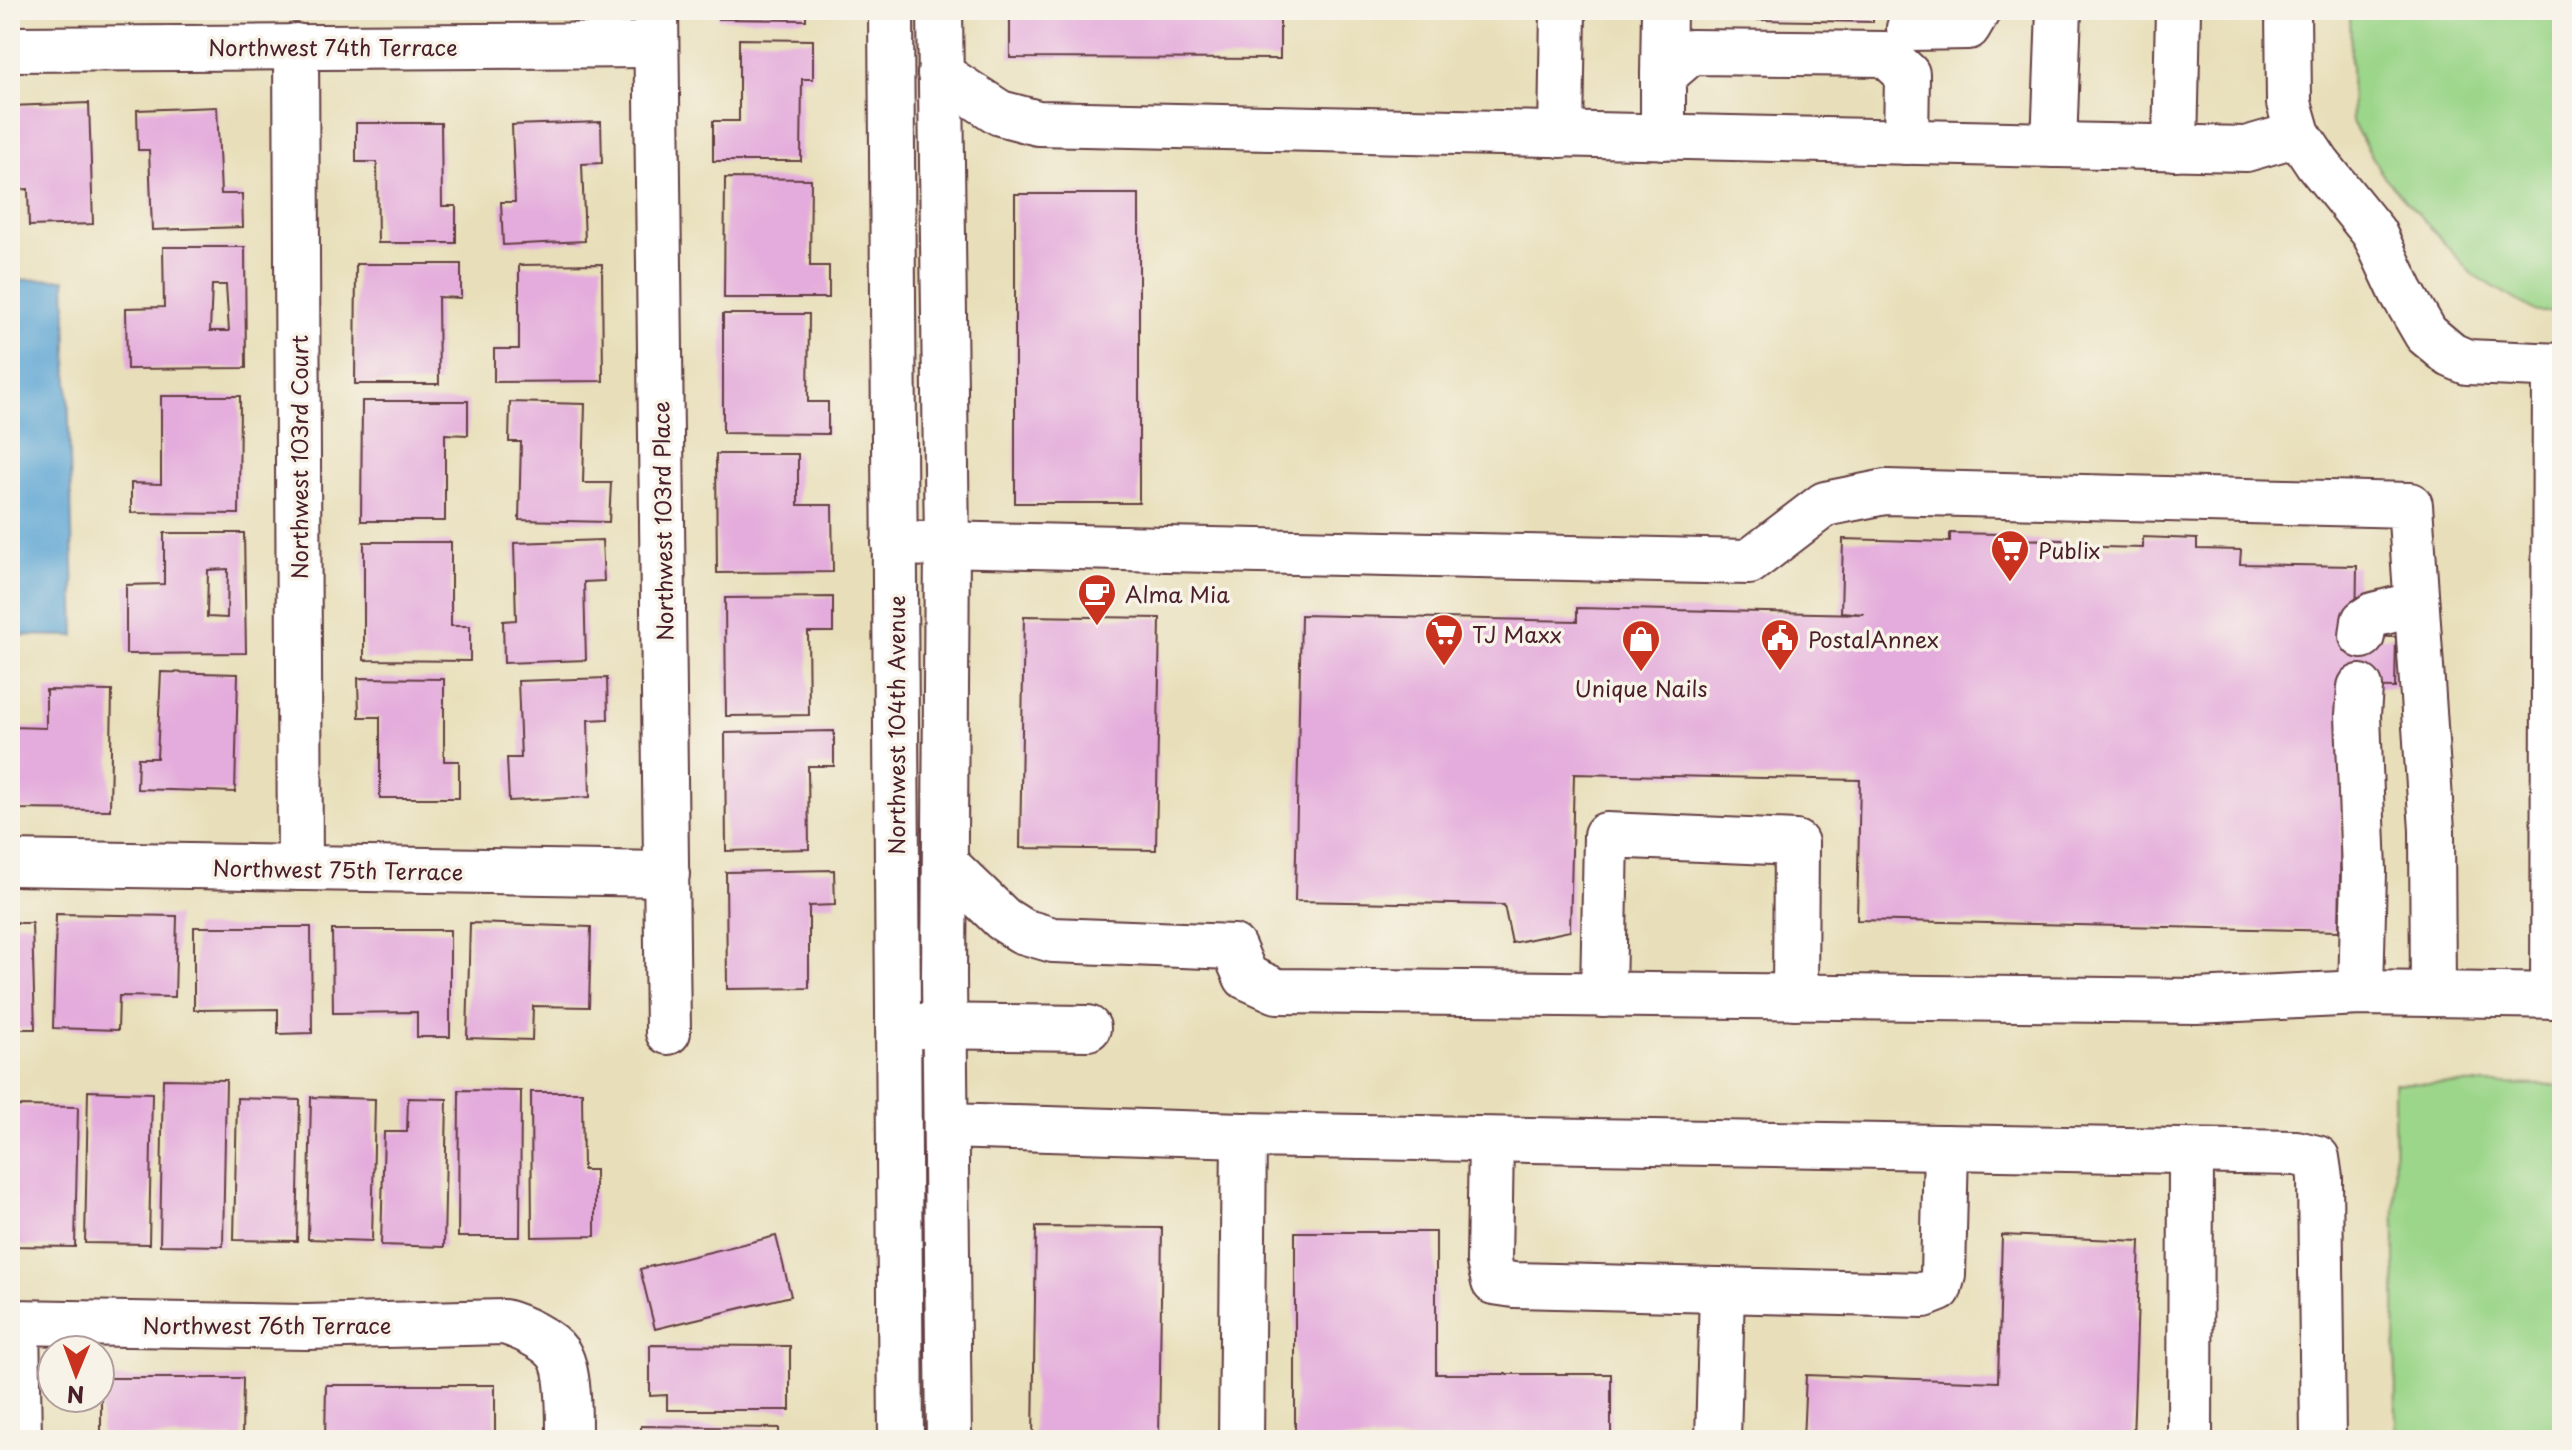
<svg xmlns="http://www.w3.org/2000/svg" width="2572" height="1450" font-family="'Playpen Sans',sans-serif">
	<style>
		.green { fill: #9cd68a; stroke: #737a5a; stroke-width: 2 }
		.water { fill: #5da6d4; stroke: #546280; stroke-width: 2 }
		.building { fill: #e4acdc; fill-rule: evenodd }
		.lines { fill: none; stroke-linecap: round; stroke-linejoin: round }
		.minor-casing { stroke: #623c40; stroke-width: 48 }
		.minor { stroke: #fff; stroke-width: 44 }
		.labels { text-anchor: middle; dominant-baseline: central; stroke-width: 7; stroke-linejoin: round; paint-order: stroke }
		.street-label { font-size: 22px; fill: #4a1f2b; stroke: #f7f3e8 }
		.poi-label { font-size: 22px; fill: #4a1f2b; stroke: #f7f3e8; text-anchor: start }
	</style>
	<rect width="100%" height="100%" fill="#f7f3e8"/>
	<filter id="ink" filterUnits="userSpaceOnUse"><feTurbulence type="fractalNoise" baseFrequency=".0125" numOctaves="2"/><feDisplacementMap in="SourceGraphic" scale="16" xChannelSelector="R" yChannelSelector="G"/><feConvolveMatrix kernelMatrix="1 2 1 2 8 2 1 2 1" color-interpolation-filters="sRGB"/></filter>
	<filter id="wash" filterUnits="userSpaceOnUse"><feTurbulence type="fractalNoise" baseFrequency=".006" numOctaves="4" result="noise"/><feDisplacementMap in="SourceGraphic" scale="32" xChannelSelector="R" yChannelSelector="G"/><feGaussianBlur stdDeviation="1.8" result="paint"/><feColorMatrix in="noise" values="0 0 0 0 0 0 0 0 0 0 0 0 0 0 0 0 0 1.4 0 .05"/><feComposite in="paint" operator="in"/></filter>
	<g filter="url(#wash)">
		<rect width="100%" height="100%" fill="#e8dfba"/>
		<g class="green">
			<polygon points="2350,10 2562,10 2562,312 2537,312 2472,274 2382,174 2352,122"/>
			<polygon points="2394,1083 2562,1085 2562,1440 2396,1440"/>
		</g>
		<polygon class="water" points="65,279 75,636 10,635 10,280"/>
		<g id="blocks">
			<g class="building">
				<polygon points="718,10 806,10 806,20 718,19"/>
				<polygon points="1010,10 1280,10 1280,59 1010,58"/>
				<polygon points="1758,10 1873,10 1873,22 1758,20"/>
				<polygon points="739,39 813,40 813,79 802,79 801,161 713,161 713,121 739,121"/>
				<polygon points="89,103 93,224 29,226 28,189 10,190 10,106"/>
				<polygon points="217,107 221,194 242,194 243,227 152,230 149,150 138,150 137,110"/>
				<polygon points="601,122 602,163 582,164 585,241 503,245 501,202 515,202 512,125"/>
				<polygon points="356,123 441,123 442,206 456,206 456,243 378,243 377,162 356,162"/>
				<polygon points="725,178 811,179 810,266 829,266 829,298 724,298"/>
				<rect x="1015" y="194" width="124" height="309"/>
				<path d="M163,247H245L246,368L127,369L126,308L164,307ZM212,285H226L229,331H210Z"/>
				<polygon points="356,264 461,264 461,298 438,297 439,384 355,384"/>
				<polygon points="602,264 603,381 494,382 494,349 519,349 519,265"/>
				<polygon points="723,314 809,314 808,402 828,402 828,434 723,433"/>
				<polygon points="161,396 240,396 239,514 131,513 131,483 161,484"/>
				<polygon points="362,401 468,401 468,435 445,434 445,521 361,521"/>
				<polygon points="510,402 585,404 583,483 611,483 609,522 519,520 521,442 509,442"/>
				<polygon points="716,454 798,454 798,505 832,505 833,572 717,573"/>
				<path d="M164,533H244L246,653L126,654V585L164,584ZM228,569L227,618L207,617L208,570Z"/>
				<polygon points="1950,533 1999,534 1999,539 2063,540 2063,546 2143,548 2143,537 2197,539 2197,549 2241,550 2240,564 2357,566 2356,636 2396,637 2395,688 2344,687 2339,931 1857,920 1860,780 1574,774 1570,931 1512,943 1504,905 1295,901 1301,615 1577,621 1577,608 1864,614 1841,612 1843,539 1950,542"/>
				<polygon points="602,540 604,581 584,582 586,660 504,663 503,621 516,620 514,543"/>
				<polygon points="364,542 451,542 451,626 470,626 470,661 364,660"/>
				<polygon points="833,597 833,632 808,632 809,715 726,716 725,598"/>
				<polygon points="1024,616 1160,618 1156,850 1020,848"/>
				<polygon points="161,672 238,674 235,792 137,789 138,758 157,758"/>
				<polygon points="358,678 444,679 444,761 459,761 459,798 380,798 380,717 359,717"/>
				<polygon points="607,678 608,719 588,720 590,797 509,801 507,758 521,758 518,681"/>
				<polygon points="46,690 112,691 110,810 10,809 10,727 46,728"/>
				<polygon points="834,731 834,766 808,766 809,849 726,851 725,733"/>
				<polygon points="834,870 835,905 809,906 809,988 727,989 726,872"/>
				<polygon points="56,914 177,916 175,997 119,996 118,1030 53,1028"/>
				<polygon points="10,923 32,923 35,1029 10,1029"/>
				<polygon points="470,923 591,927 589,1007 533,1006 532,1040 467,1038"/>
				<polygon points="194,927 311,927 312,1033 278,1034 278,1009 194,1010"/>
				<polygon points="332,930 450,930 450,1037 417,1037 417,1012 333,1013"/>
				<polygon points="163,1079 226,1080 223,1246 160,1245"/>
				<polygon points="459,1090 521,1091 520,1237 458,1237"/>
				<polygon points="88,1091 152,1093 149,1244 85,1243"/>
				<polygon points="531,1092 582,1092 583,1170 595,1170 595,1236 532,1237"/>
				<polygon points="311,1097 375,1099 372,1241 308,1239"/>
				<polygon points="237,1098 300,1100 297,1241 234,1240"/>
				<polygon points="408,1098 447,1099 444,1247 381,1245 384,1132 407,1132"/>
				<polygon points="15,1106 78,1107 75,1247 12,1246"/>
				<polygon points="1036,1227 1162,1228 1159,1440 1033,1440"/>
				<polygon points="1295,1232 1436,1232 1436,1374 1611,1374 1611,1440 1295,1440"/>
				<polygon points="2002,1235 2140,1241 2133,1440 1803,1440 1806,1375 1998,1382"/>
				<polygon points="776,1236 791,1296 655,1329 640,1269"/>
				<polygon points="650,1345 790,1346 790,1410 667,1410 667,1395 650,1396"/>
				<polygon points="101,1378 243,1378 242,1438 101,1437"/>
				<polygon points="326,1385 495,1385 495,1440 325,1440"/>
				<polygon points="641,1426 779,1428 779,1440 641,1440"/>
			</g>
		</g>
	</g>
	<g filter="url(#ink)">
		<use href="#blocks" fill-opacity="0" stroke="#623c40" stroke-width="2"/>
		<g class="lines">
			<defs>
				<g id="minor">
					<polyline points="656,10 668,1032"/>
					<polyline points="891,10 901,1440"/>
					<polyline points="940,10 947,544 944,977 949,1440"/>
					<polyline points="2288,10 2289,103 2298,134 2318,164 2374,233 2401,291 2426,334 2451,355 2467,362 2562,366"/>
					<polyline points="1909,28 1968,27 1978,10"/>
					<polyline points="296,46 300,868"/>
					<polyline points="10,49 656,45"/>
					<polyline points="940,74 1000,113 1038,123 2246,149 2298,134"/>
					<polyline points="1663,76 1664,10"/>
					<polyline points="1561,135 1563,10"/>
					<polyline points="1663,137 1663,76 1691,52 1885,54 1907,74 1906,142"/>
					<polyline points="2054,145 2059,10"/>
					<polyline points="2175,148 2178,10"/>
					<polyline points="894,543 1749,562 1825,504 1885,492 2410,505 2432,830 2433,994"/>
					<polyline points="2362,636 2364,621 2373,615 2416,604"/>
					<polyline points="2360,687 2358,715 2364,871 2361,993"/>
					<polyline points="10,863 667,874"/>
					<polyline points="945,863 1003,919 1022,931 1053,940 1233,947 1246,977 1277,991 2196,1001 2361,993 2562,996"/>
					<polyline points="1603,995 1606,835 1796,843 1795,997"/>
					<polyline points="2553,996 2555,366"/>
					<polyline points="915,1026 1088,1028"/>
					<polyline points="946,1126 1244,1135"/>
					<polyline points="1491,1140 1489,1261 1494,1282 1514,1285 1924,1295 1939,1289 1943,1275 1946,1147"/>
					<path d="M10,1322L306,1327L504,1322C519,1326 548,1339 558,1353C570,1369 569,1420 569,1440"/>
					<polyline points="17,1322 19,1440"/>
					<polyline points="1241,1440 1244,1135 2296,1153 2317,1158 2320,1178 2323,1440"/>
					<polyline points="1718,1440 1722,1290"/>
					<polyline points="2190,1440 2191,1153"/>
				</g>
			</defs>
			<use href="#minor" class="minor-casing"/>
			<use href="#minor" class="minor"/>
		</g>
	</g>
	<defs>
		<symbol id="supermarket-pin" viewBox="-11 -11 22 30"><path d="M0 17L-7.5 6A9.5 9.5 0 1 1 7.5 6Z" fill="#c8321e" stroke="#f7f3e8"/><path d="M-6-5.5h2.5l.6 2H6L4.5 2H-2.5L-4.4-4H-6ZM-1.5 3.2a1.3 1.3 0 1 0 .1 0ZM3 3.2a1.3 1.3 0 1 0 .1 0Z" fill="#fff"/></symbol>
		<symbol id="cafe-pin" viewBox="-11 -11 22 30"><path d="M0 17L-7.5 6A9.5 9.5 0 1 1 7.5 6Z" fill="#c8321e" stroke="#f7f3e8"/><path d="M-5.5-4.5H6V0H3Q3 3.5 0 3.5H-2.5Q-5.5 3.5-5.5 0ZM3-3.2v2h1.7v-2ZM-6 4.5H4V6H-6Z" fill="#fff"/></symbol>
		<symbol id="civic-pin" viewBox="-11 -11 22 30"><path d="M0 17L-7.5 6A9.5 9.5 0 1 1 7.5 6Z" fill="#c8321e" stroke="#f7f3e8"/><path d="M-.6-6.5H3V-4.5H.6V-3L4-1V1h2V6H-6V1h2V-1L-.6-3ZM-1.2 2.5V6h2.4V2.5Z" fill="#fff"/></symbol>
		<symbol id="shop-pin" viewBox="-11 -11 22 30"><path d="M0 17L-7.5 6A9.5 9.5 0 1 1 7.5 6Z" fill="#c8321e" stroke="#f7f3e8"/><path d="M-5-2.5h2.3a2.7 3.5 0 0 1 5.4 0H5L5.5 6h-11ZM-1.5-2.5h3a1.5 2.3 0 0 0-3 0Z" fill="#fff"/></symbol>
	</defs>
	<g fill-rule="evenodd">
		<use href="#supermarket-pin" x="1988" y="527" width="44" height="60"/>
		<use href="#cafe-pin" x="1075" y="571" width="44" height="60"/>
		<use href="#supermarket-pin" x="1422" y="611" width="44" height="60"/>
		<use href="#civic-pin" x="1758" y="616" width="44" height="60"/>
		<use href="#shop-pin" x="1619" y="617" width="44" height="60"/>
	</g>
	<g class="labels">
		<g class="street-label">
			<text x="333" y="46">Northwest 74th Terrace</text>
			<text transform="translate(298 457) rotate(-90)">Northwest 103rd Court</text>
			<text transform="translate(662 521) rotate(-91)">Northwest 103rd Place</text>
			<text transform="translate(895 725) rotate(-90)">Northwest 104th Avenue</text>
			<text transform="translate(338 869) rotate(1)">Northwest 75th Terrace</text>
			<text x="267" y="1324">Northwest 76th Terrace</text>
		</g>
		<g class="poi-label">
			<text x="2038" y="549">Publix</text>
			<text x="1125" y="593">Alma Mia</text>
			<text x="1472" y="633">TJ Maxx</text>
			<text x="1808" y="638">PostalAnnex</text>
			<text x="1641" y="687" text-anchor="middle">Unique Nails</text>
		</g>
	</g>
	<rect width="2572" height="1450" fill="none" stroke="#f7f3e8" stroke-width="40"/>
	<g transform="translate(76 1374) rotate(181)"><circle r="38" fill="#f7f3e8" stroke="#b29e9c" stroke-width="2"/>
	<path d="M0-6L14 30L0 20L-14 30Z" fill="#c8321e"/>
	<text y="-12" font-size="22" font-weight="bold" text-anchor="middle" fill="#4a1f2b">N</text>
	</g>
</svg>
